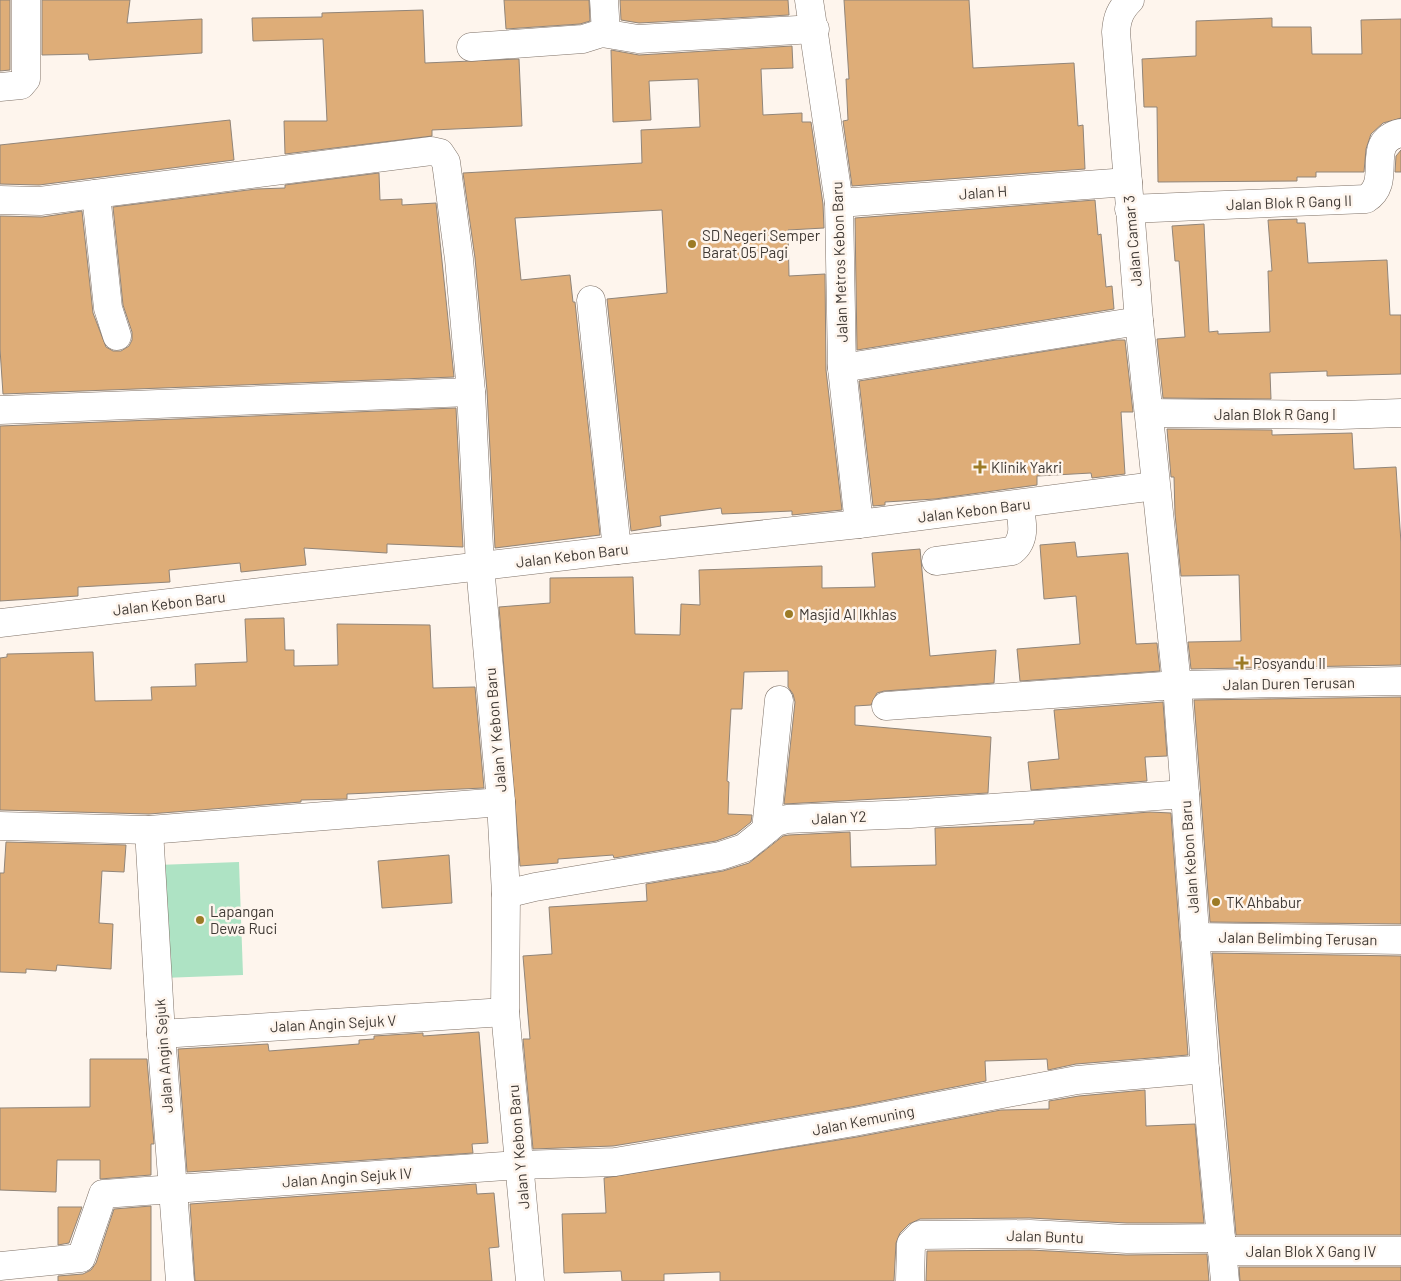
<svg xmlns="http://www.w3.org/2000/svg" width="1401" height="1281" font-family="Barlow,sans-serif">
	<style>
		.green { fill: #aee3c4 }
		.building { fill: #dead78; stroke: #918579 }
		.lines { fill: none; stroke-linecap: round; stroke-linejoin: round }
		.minor-casing { stroke: #7f7268; stroke-width: 29 }
		.minor { stroke: #fff; stroke-width: 28 }
		.poi-dot { fill: #9c7b26; stroke: #fef5ed; stroke-width: 2 }
		.labels { text-anchor: middle; dominant-baseline: central; stroke-width: 5; stroke-linejoin: round; paint-order: stroke }
		.street-label { font-size: 15px; fill: #403a35; stroke: #fef5ed }
		.poi-label { font-size: 15px; fill: #403a35; stroke: #fef5ed; text-anchor: start }
	</style>
	<rect width="100%" height="100%" fill="#fef5ed"/>
	<polygon class="green" points="239,862 243,975 162,978 157,865"/>
	<g class="building">
		<polygon points="0,0 10,0 10,70 0,71"/>
		<polygon points="42,0 130,0 127,23 202,19 202,53 89,60 88,54 42,55"/>
		<polygon points="504,0 589,0 590,21 580,24 506,29"/>
		<polygon points="620,0 788,0 789,15 639,23 621,20"/>
		<polygon points="844,0 969,0 973,68 1074,63 1078,126 1083,125 1085,169 852,186 843,121 848,120 846,79 849,79"/>
		<polygon points="423,10 425,63 519,59 522,126 432,130 432,136 285,154 284,121 327,121 323,39 253,41 252,18 322,17 322,13"/>
		<polygon points="1272,18 1272,27 1311,27 1312,54 1362,54 1361,20 1401,19 1401,118 1383,123 1371,134 1366,149 1364,172 1316,172 1316,177 1297,177 1297,181 1158,182 1157,107 1144,107 1142,59 1196,56 1196,21"/>
		<polygon points="792,46 793,68 761,69 763,115 802,113 802,122 811,122 823,204 824,228 788,230 789,276 825,274 826,370 842,510 792,515 792,511 722,514 721,508 660,516 661,526 631,531 607,299 667,293 662,210 515,218 521,280 570,275 573,302 575,302 600,535 495,548 487,391 475,258 463,173 642,163 641,130 700,127 698,79 649,81 651,120 613,122 611,50 639,55"/>
		<polygon points="230,120 234,160 39,185 0,184 0,145"/>
		<polygon points="1401,150 1401,172 1395,172 1396,156"/>
		<polygon points="379,173 380,200 402,199 402,205 436,203 454,377 3,394 0,349 0,216 42,217 82,211 93,313 106,347 113,351 121,351 129,346 132,340 132,332 123,305 113,207 256,189 285,188 285,185"/>
		<polygon points="1095,200 1098,235 1101,234 1106,287 1112,286 1114,309 857,350 855,218"/>
		<polygon points="1297,219 1297,223 1305,223 1308,263 1387,260 1390,315 1401,315 1401,374 1327,376 1327,371 1270,373 1271,399 1163,398 1157,339 1185,337 1179,261 1175,261 1172,226 1204,224 1209,332 1218,331 1218,334 1270,332 1268,271 1272,271 1268,220"/>
		<polygon points="1116,340 1125,340 1133,412 1121,412 1125,474 1092,478 1091,473 1037,476 1037,485 935,499 885,502 885,505 873,506 859,381"/>
		<polygon points="456,408 463,547 387,544 387,553 304,548 306,565 241,572 240,563 169,570 170,582 78,587 78,596 0,601 0,426"/>
		<polygon points="1167,429 1272,430 1272,435 1352,433 1354,469 1396,467 1401,543 1401,665 1191,669 1188,642 1241,641 1239,575 1181,576 1175,514 1174,477 1171,477"/>
		<polygon points="1075,542 1077,557 1128,553 1136,644 1157,643 1160,671 1020,681 1017,649 1080,644 1076,596 1044,599 1040,545"/>
		<polygon points="920,549 930,656 996,650 994,683 884,691 877,693 871,705 855,706 855,725 991,737 988,793 784,804 795,702 793,694 788,687 788,671 744,672 742,709 731,709 727,781 729,782 728,814 752,815 751,822 736,834 716,841 614,858 613,855 558,859 558,863 520,866 499,607 550,603 550,578 633,577 635,634 680,635 681,604 700,605 699,570 822,566 822,588 875,587 872,553"/>
		<polygon points="284,618 285,650 294,650 294,666 338,665 337,624 430,625 433,688 475,687 484,788 347,794 347,799 301,800 301,802 149,814 0,810 0,658 7,657 7,654 93,652 95,701 152,700 151,687 196,686 195,664 247,662 245,619"/>
		<polygon points="1401,697 1401,924 1210,922 1194,700"/>
		<polygon points="1163,702 1167,756 1145,757 1147,781 1031,790 1028,762 1059,759 1054,710"/>
		<polygon points="1150,812 1171,813 1188,1055 1076,1064 1048,1070 1047,1059 985,1061 986,1081 851,1107 613,1146 533,1149 523,1039 530,1039 523,956 552,954 549,907 647,901 646,884 723,871 749,863 783,836 789,835 850,832 851,867 936,865 935,828 1034,824 1034,821"/>
		<polygon points="6,842 126,845 124,872 102,871 99,923 113,924 111,969 57,965 56,971 26,969 26,973 0,972 0,873 4,873"/>
		<polygon points="449,855 452,903 382,908 378,861"/>
		<polygon points="1212,953 1401,956 1401,1235 1236,1235"/>
		<polygon points="479,1032 488,1143 472,1144 473,1153 187,1172 178,1049 268,1044 269,1051 359,1044 359,1040 374,1039 374,1036 423,1033 423,1036"/>
		<polygon points="90,1059 147,1059 154,1144 151,1144 151,1175 100,1179 100,1160 57,1160 56,1192 0,1190 0,1108 90,1107"/>
		<polygon points="1145,1090 1146,1126 1195,1124 1204,1223 1127,1223 1030,1218 920,1219 909,1224 900,1233 896,1243 894,1281 720,1281 720,1272 664,1274 664,1281 622,1281 621,1271 564,1273 562,1214 606,1213 604,1178 857,1137 1001,1110 1049,1109 1049,1101 1079,1096"/>
		<polygon points="476,1184 477,1194 494,1193 499,1247 489,1248 492,1281 195,1281 190,1204"/>
		<polygon points="151,1206 151,1281 58,1281 58,1276 83,1274 91,1270 96,1263 114,1209"/>
		<polygon points="58,1207 82,1207 69,1243 58,1245"/>
		<polygon points="1030,1250 1126,1255 1207,1254 1209,1281 926,1281 927,1251"/>
		<polygon points="1239,1267 1401,1267 1401,1281 1240,1281"/>
	</g>
	<g class="lines">
		<defs>
			<g id="minor">
				<polyline points="604,0 606,33"/>
				<polyline points="809,0 839,203 842,368 859,524"/>
				<path d="M1130,0C1120,10 1117,18 1116,32L1139,321L1177,685L1205,1069L1225,1281"/>
				<polyline points="471,47 583,39 602,33 638,39 815,29"/>
				<polyline points="0,87 21,85 26,79 26,0"/>
				<polyline points="96,194 108,308 117,336"/>
				<polyline points="0,200 40,201 431,151 440,153 446,162 459,259 471,392 480,566 501,802 506,894 505,1012 530,1281"/>
				<polyline points="839,203 1128,182"/>
				<path d="M1129,209L1366,199C1395,181 1362,142 1401,133"/>
				<polyline points="591,300 617,550"/>
				<polyline points="842,368 1139,321"/>
				<polyline points="0,410 471,392"/>
				<polyline points="1149,413 1341,415 1401,413"/>
				<path d="M936,561L1012,551C1027,539 1022,521 1019,504"/>
				<polyline points="0,623 617,550 859,524 1155,486"/>
				<polyline points="886,706 1177,685 1401,681"/>
				<polyline points="0,826 149,830 501,802"/>
				<polyline points="149,830 161,1034 180,1281"/>
				<polyline points="766,830 779,700"/>
				<polyline points="506,894 535,887 720,856 744,848 776,822 787,819 910,814 1185,794"/>
				<polyline points="1195,937 1401,940"/>
				<polyline points="161,1034 505,1012"/>
				<polyline points="1222,1251 1401,1251"/>
				<polyline points="0,1266 81,1258 103,1194 519,1165 615,1162 854,1122 1077,1080 1205,1069"/>
				<polyline points="910,1281 911,1244 920,1235 1030,1234 1127,1239 1221,1238"/>
			</g>
		</defs>
		<use href="#minor" class="minor-casing"/>
		<use href="#minor" class="minor"/>
	</g>
	<g class="poi-dot">
		<circle cx="692" cy="244" r="5"/>
		<path d="M977.5 459.5h5v5h5v5h-5v5h-5v-5h-5v-5h5z"/>
		<circle cx="789" cy="614" r="5"/>
		<path d="M1239.5 655.5h5v5h5v5h-5v5h-5v-5h-5v-5h5z"/>
		<circle cx="1216" cy="902" r="5"/>
		<circle cx="200" cy="920" r="5"/>
	</g>
	<g class="labels">
		<g class="street-label">
			<text transform="translate(983 192) rotate(-4)">Jalan H</text>
			<text transform="translate(1289 202) rotate(-2)">Jalan Blok R Gang II</text>
			<text transform="translate(1132 241) rotate(-95)">Jalan Camar 3</text>
			<text transform="translate(839 262) rotate(-92)">Jalan Metros Kebon Baru</text>
			<text x="1275" y="414">Jalan Blok R Gang I</text>
			<text transform="translate(974 510) rotate(-7)">Jalan Kebon Baru</text>
			<text transform="translate(572 555) rotate(-7)">Jalan Kebon Baru</text>
			<text transform="translate(169 603) rotate(-7)">Jalan Kebon Baru</text>
			<text transform="translate(1289 683) rotate(-1)">Jalan Duren Terusan</text>
			<text transform="translate(495 730) rotate(-95)">Jalan Y Kebon Baru</text>
			<text transform="translate(839 817) rotate(-3)">Jalan Y2</text>
			<text transform="translate(1189 857) rotate(-94)">Jalan Kebon Baru</text>
			<text transform="translate(1298 938) rotate(1)">Jalan Belimbing Terusan</text>
			<text transform="translate(333 1023) rotate(-3)">Jalan Angin Sejuk V</text>
			<text transform="translate(163 1056) rotate(-94)">Jalan Angin Sejuk</text>
			<text transform="translate(863 1120) rotate(-11)">Jalan Kemuning</text>
			<text transform="translate(518 1147) rotate(-95)">Jalan Y Kebon Baru</text>
			<text transform="translate(347 1177) rotate(-4)">Jalan Angin Sejuk IV</text>
			<text transform="translate(1045 1236) rotate(2)">Jalan Buntu</text>
			<text x="1311" y="1251">Jalan Blok X Gang IV</text>
		</g>
		<g class="poi-label">
			<text x="702" y="235">SD Negeri Semper<tspan x="702" dy="17">Barat 05 Pagi</tspan></text>
			<text x="991" y="467">Klinik Yakri</text>
			<text x="799" y="614">Masjid Al Ikhlas</text>
			<text x="1253" y="663">Posyandu II</text>
			<text x="1226" y="902">TK Ahbabur</text>
			<text x="210" y="911">Lapangan<tspan x="210" dy="17">Dewa Ruci</tspan></text>
		</g>
	</g>
</svg>
